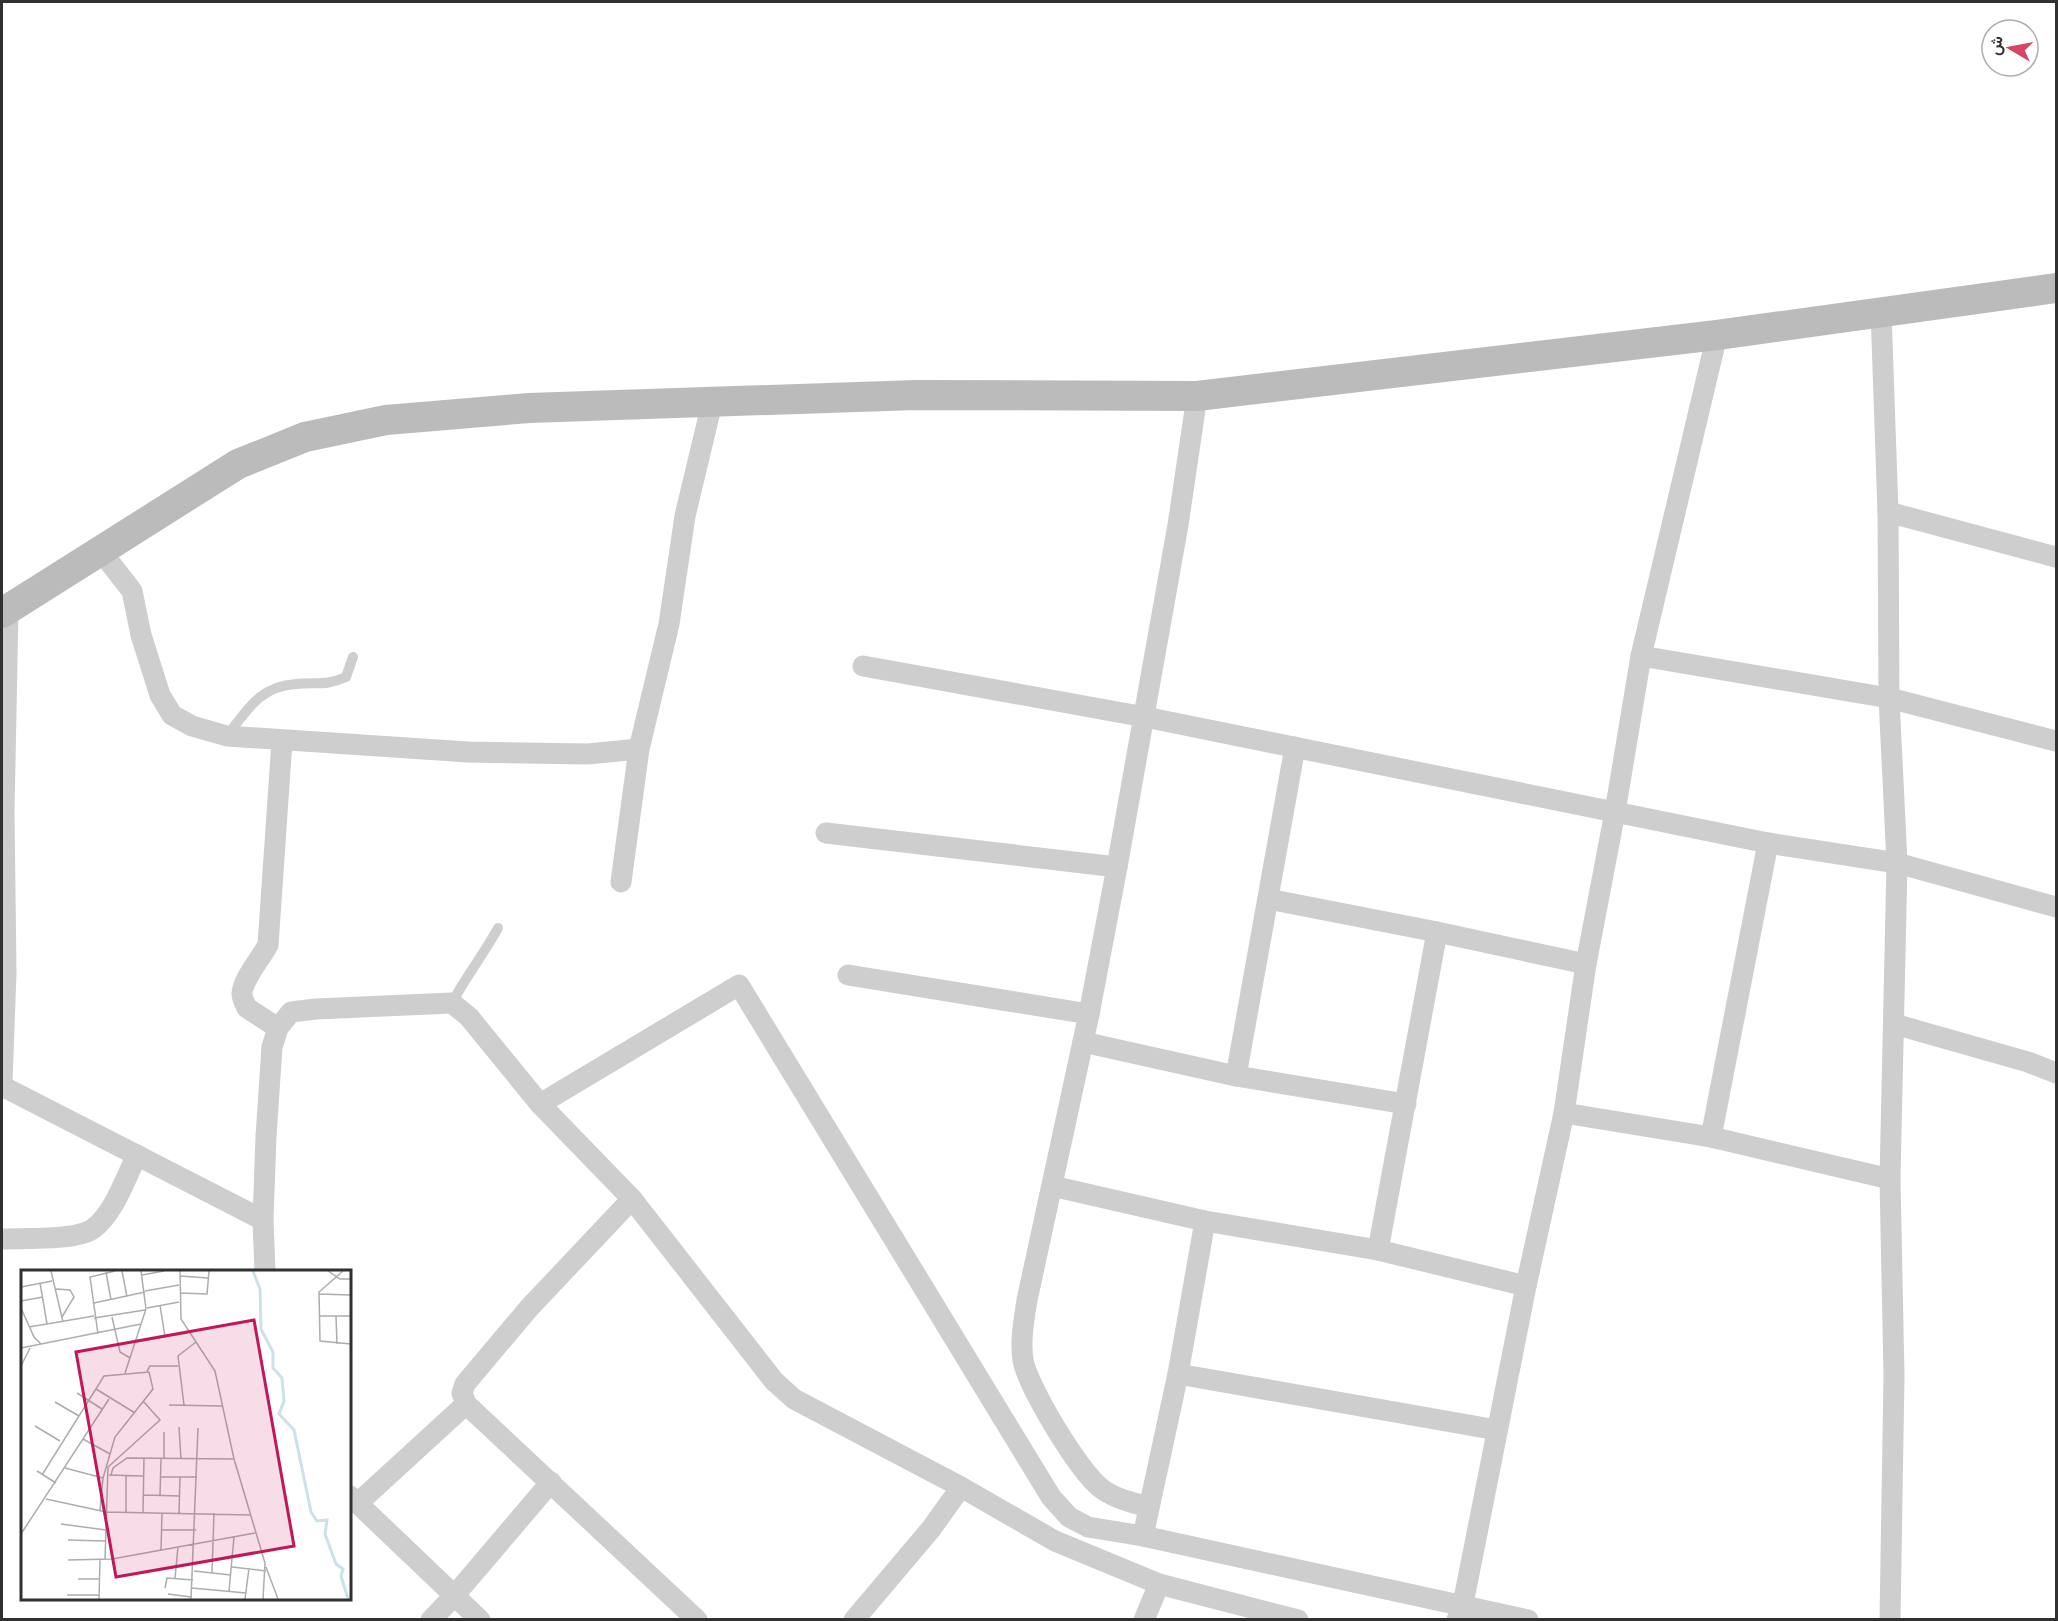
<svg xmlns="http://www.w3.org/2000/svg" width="2058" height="1621" font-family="'Open Sans',Vazirmatn,sans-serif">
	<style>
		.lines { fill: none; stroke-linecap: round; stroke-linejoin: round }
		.service { stroke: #cecece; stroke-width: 10 }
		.minor { stroke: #cecece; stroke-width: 21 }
		.secondary { stroke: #bbb; stroke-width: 30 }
		.inset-river { fill: none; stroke: #cce1e8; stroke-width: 3 }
		.inset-road { fill: none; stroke: #adadad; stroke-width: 1.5 }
		.view { fill: #c2185b; fill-opacity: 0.15; stroke: #c2185b; stroke-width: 3 }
		.inset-edge { fill: none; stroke: #313131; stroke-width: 3 }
	</style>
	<rect width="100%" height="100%" fill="#fff"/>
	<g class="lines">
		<g class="service">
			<path d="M227,736C247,710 260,686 296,684C317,682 326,686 346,677L353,657"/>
			<path d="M452,1003C466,976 484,954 498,928"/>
		</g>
		<g class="minor">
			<polyline points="1881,311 1888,512 1889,698 1897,863 1890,1179 1894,1376 1890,1620"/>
			<polyline points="1888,512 2056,557"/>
			<polyline points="100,550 132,591 141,635 160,695 172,715 192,726 227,736 468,752 588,754 639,749"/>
			<polyline points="1641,656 1889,698 2056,741"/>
			<polyline points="863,666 1145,717 1768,843 1897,863 2056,907"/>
			<polyline points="826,833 1117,867"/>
			<polyline points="621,882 639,749 669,624 685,516 712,403"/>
			<polyline points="1268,899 1437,932 1586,964"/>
			<polyline points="848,975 1089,1014"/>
			<polyline points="1894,1024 2028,1062 2056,1073"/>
			<path d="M278,1028L247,1008C245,1004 242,998 242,994C242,980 261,958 268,945L282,741"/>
			<polyline points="1083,1042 1236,1076 1406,1104"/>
			<polyline points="1236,1076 1295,747"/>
			<polyline points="2,1082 6,973 4,812 8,610"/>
			<polyline points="2,1086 263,1220"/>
			<polyline points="540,1104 739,985 1051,1497 1069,1517 1088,1527 1143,1536 1528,1620"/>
			<polyline points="1564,1113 1711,1137 1890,1179"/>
			<polyline points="1711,1137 1768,843"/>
			<polyline points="1052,1186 1205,1221 1378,1250 1526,1286"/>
			<polyline points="632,1199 529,1308 465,1384 462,1393 466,1404 697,1620"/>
			<path d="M2,1239C23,1238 78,1241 94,1228C114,1213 126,1177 137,1155"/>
			<polyline points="1378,1250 1437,932"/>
			<polyline points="265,1272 263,1220 266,1136 272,1047 278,1028 291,1012 316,1009 452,1003 469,1017 540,1104 632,1199 774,1381 794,1399 961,1487 1055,1541 1159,1584 1298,1620"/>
			<polyline points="1178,1374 1497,1430"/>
			<polyline points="350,1496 480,1620"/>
			<polyline points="358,1503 466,1404"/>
			<path d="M1149,1507C1133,1503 1116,1499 1102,1489C1079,1472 1028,1387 1023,1360C1020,1340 1024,1320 1027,1300L1089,1014L1117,867L1178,525L1197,396"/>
			<polyline points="1143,1536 1178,1374 1205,1221"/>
			<polyline points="431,1620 454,1596 551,1482"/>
			<polyline points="854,1620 931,1529 961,1487"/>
			<polyline points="1144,1620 1159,1584"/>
			<polyline points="1457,1620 1463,1604 1526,1286 1564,1113 1586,964 1615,812 1641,656 1717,335"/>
		</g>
		<polyline class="secondary" points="2,613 238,464 305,437 386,420 529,408 916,395 1197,396 1717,335 2056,288"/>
	</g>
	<g transform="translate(21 1270)">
		<rect width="330" height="330" fill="#fff"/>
		<path class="inset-river" d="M232,1L239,19L240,59L252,82V98L261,108L263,131L258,144L273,160L290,242L296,251L306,250L304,264L315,294L322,299L320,306L327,329"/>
		<path class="inset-road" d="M30,1L42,52M101,1L106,27M159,1L160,49L194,101L213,189L244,293L242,329M307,1L319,9H330M322,1L298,22L299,71L330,74M85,2L90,30M121,5L143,1M159,6L187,8M19,13L26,54M0,17L31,11M35,19L49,20L53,27L41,47M124,21L158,15M159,23L186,24L188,1M298,24L330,25M0,31L22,27M73,33L124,22M139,35L144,67M0,38L13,67L20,74M126,38L158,32M298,46H330M315,46L316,74M91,47L99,82L109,88M73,48L124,40M8,57L73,46M77,64L69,7L94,1M114,72L166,63M0,78L120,54M0,96L9,78M126,101L129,96H157M104,103L125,39L120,1M75,119L114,143M56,123L81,139M34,132L58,146M148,135L201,136M163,135L157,86L175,72M14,156L39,171M158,157L160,189M143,162V189M62,169L89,184M44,198L82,208M16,201L35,213M21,205L83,106L128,102L132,119L94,167L82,208L79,240M88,205L122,206M90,205L92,198L106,188L212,189M105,206V242M139,207H176M123,225L159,226M139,226L140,189M25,229L85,242L229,245M122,242L123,188M158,243L159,207M40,254L85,260M141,260H175M0,264L88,129M47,270L84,271M140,280L141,243M84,289L87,197L139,150L122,131M47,290L91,289L234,263M211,297L245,301M245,297L257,329M173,301L210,305M191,303L193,243M154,308L157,277M57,309H78M144,318L146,308L172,310M171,318L225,323M208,321L213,267M147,324L170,327M46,325H78M78,329L79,290M170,329L177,158M224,329L228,298"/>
		<path class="view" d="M233,50L273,276L95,307L55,82Z"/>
		<rect width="330" height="330" class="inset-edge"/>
	</g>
	<rect width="2058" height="1621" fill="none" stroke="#313131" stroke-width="6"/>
	<g transform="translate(2010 48) rotate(280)"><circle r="28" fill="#ffffff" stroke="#adadad" stroke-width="1.5"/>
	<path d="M0-4.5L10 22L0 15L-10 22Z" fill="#d54662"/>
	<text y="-9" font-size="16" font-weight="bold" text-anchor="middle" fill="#313131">ش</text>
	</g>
</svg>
